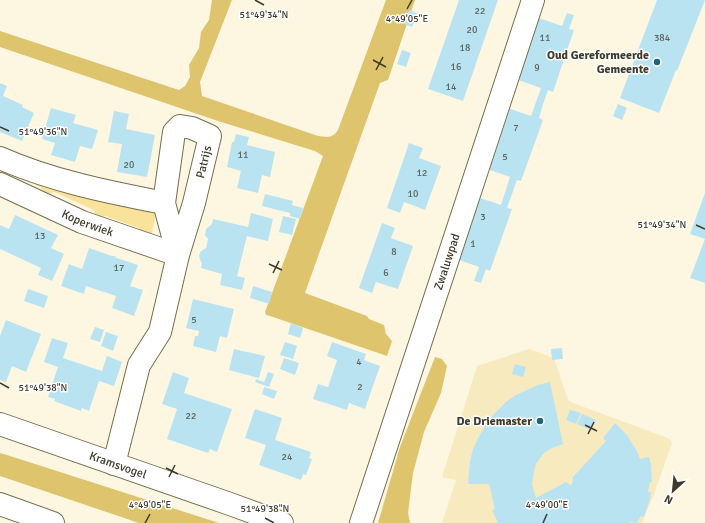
<svg xmlns="http://www.w3.org/2000/svg" width="705" height="523" font-family="Signika,sans-serif">
	<style>
		.built { fill: #f7eabf }
		.green { fill: #f9e39a }
		.water { fill: #ddc46d }
		.building { fill: #bae3f2 }
		.lines { fill: none; stroke-linecap: round; stroke-linejoin: round }
		.street-casing { stroke: #776e4e; stroke-width: 24 }
		.street { stroke: #fff; stroke-width: 22 }
		.ticks { fill: none; stroke: #3d392b; stroke-width: 1.5 }
		.poi-dot { fill: #226377; stroke: #fff; stroke-width: 1.5 }
		.labels { text-anchor: middle; dominant-baseline: central; stroke-width: 3; stroke-linejoin: round; paint-order: stroke }
		.number-label { font-size: 10px; fill: #5c645d }
		.poi-label { font-size: 12px; font-weight: bold; fill: #3d392b; stroke: #fff; text-anchor: end }
		.street-label { font-size: 12px; fill: #3d392b; stroke: #fff }
		.ticks-label { font-size: 10px; text-anchor: middle; fill: #3d392b; stroke: #fff; stroke-width: 3; stroke-linejoin: round; paint-order: stroke }
	</style>
	<rect width="100%" height="100%" fill="#fdf7e2"/>
	<polygon class="built" points="529,349 554,358 568,400 573,403 668,438 671,441 672,443 653,497 644,517 643,523 442,523 456,480 442,477 477,366"/>
	<polygon class="green" points="0,164 151,206 156,213 152,233 143,236 139,228 105,216 96,219 94,210 54,192 44,196 41,187 9,172 0,175"/>
	<g class="water">
		<path d="M212,0H232L200,82L202,96L318,136C327,137 332,139 338,130L386,0H415L388,80L380,83L305,293L367,316L369,319L384,325L386,334L392,341L387,356L270,316L266,315L265,312L323,156L315,151L221,122L0,47V31L179,90L185,86L190,77L189,65L199,48L201,32L209,20Z"/>
		<polygon points="435,357 442,359 447,366 441,393 424,432 413,473 408,513 410,523 378,523 400,447"/>
		<polygon points="0,453 7,455 219,523 139,523 0,476"/>
	</g>
	<g class="building">
		<polygon points="459,0 498,0 463,101 428,89"/>
		<polygon points="657,0 705,0 677,71 676,70 659,113 620,98"/>
		<polygon points="409,10 417,13 412,27 404,24"/>
		<polygon points="567,13 574,15 569,29 574,30 553,92 548,90 543,104 539,118 543,120 521,181 517,180 507,208 512,209 490,271 486,269 481,283 474,281 479,267 456,259 477,197 501,205 510,177 487,169 508,108 531,116 541,88 518,80 539,18 562,26"/>
		<polygon points="402,50 411,53 406,67 397,64"/>
		<polygon points="0,83 7,86 3,96 23,105 22,107 34,113 22,141 0,132"/>
		<polygon points="618,104 627,108 622,120 613,116"/>
		<polygon points="51,108 76,115 73,123 98,130 92,149 80,146 75,162 51,155 55,143 42,139"/>
		<polygon points="114,111 129,114 126,129 155,135 147,177 117,172 122,144 108,142"/>
		<polygon points="236,134 249,137 247,145 275,152 270,177 262,175 258,193 237,188 241,171 227,167 232,142 234,142"/>
		<polygon points="409,143 423,148 419,158 441,166 425,210 404,202 400,213 387,208"/>
		<polygon points="705,193 705,283 690,278 705,239 690,234"/>
		<polygon points="265,194 293,201 292,205 303,208 300,219 290,216 290,213 262,206"/>
		<polygon points="251,213 273,219 268,241 247,236 237,276 245,278 242,290 220,285 222,274 201,268 202,263 200,260 199,255 201,251 206,248 208,239 205,235 206,229 212,224 213,219 248,227"/>
		<polygon points="15,215 58,235 51,248 64,254 52,281 38,275 41,268 0,249 0,225 9,229"/>
		<polygon points="283,216 296,219 292,235 279,232"/>
		<polygon points="382,223 395,228 391,238 413,246 398,289 376,282 372,293 359,288"/>
		<polygon points="89,248 112,256 117,256 114,257 138,265 130,286 143,290 134,316 112,308 116,296 86,286 84,294 61,286 69,264 82,269"/>
		<polygon points="253,286 272,292 269,304 250,298"/>
		<polygon points="28,289 48,296 44,308 24,301"/>
		<polygon points="193,299 234,309 227,338 220,336 216,352 193,346 195,336 198,336 199,331 186,328"/>
		<polygon points="6,320 41,334 26,372 12,366 6,382 0,380 0,336"/>
		<polygon points="291,323 303,328 300,338 288,334"/>
		<polygon points="95,327 104,330 100,342 90,339"/>
		<polygon points="106,332 118,336 113,351 101,346"/>
		<polygon points="52,338 68,343 63,358 102,371 107,356 122,362 114,386 99,381 89,411 82,408 81,411 54,401 55,399 48,397 58,367 44,362"/>
		<polygon points="285,342 297,346 293,359 280,355"/>
		<polygon points="332,342 366,354 364,360 380,366 365,409 349,403 347,410 313,399 318,384 328,387 337,360 327,356"/>
		<polygon points="562,348 563,359 552,360 551,349"/>
		<polygon points="234,349 265,356 259,378 229,370"/>
		<polygon points="284,358 299,363 295,375 280,369"/>
		<polygon points="515,364 526,367 523,377 512,374"/>
		<polygon points="173,372 189,378 184,393 232,409 217,452 210,449 208,453 167,439 177,409 162,404"/>
		<polygon points="268,372 274,374 269,387 255,382 256,379 264,382"/>
		<polygon points="550,382 563,444 550,449 544,453 536,464 534,471 532,484 536,498 566,482 570,485 572,484 573,479 572,478 606,441 603,438 615,423 627,435 637,451 640,459 649,457 651,465 652,482 650,482 648,492 651,492 650,499 644,517 641,516 637,523 630,522 629,523 498,523 492,510 495,509 489,484 468,484 470,461 473,449 478,438 490,418 506,402 516,395 538,385"/>
		<polygon points="264,387 277,391 274,399 262,394"/>
		<polygon points="255,409 282,418 275,440 311,452 309,458 312,459 306,475 303,474 301,480 259,465 266,445 245,438"/>
		<polygon points="570,410 581,413 576,424 566,420"/>
		<polygon points="582,414 596,420 591,430 577,424"/>
	</g>
	<g class="lines">
		<defs>
			<g id="street">
				<path d="M0,158C52,181 108,192 164,203"/>
				<path id="s1" d="M0,184L82,222L178,255"/>
				<path id="s2" d="M0,424L230,504L282,523"/>
				<path id="s3" d="M114,464L139,365L160,332L178,255L194,203L210,136L192,128L180,126L174,132L164,203L178,255"/>
				<polyline points="0,504 53,523"/>
				<path id="s4" d="M361,523L533,0"/>
			</g>
		</defs>
		<use href="#street" class="street-casing"/>
		<use href="#street" class="street"/>
	</g>
	<path class="ticks" d="M255,0L264,5M407,9L412,0M373,60L386,67M376,70L383,57M0,127L9,131M696,225L705,229M269,264L282,270M273,273L279,261M0,383L9,388M585,425L597,431M588,434L594,422M166,468L178,474M169,477L175,465M265,518L274,523M145,523L150,514M543,523L547,514"/>
	<g class="poi-dot">
		<circle cx="657" cy="62" r="4"/>
		<circle cx="540" cy="421" r="4"/>
	</g>
	<g class="labels">
		<g class="number-label">
			<text x="480" y="11">22</text>
			<text x="472" y="30">20</text>
			<text x="545" y="38">11</text>
			<text x="662" y="38">384</text>
			<text x="465" y="48">18</text>
			<text x="456" y="67">16</text>
			<text x="537" y="68">9</text>
			<text x="451" y="87">14</text>
			<text x="516" y="128">7</text>
			<text x="243" y="155">11</text>
			<text x="505" y="157">5</text>
			<text x="129" y="165">20</text>
			<text x="422" y="173">12</text>
			<text x="413" y="194">10</text>
			<text x="483" y="217">3</text>
			<text x="40" y="236">13</text>
			<text x="473" y="244">1</text>
			<text x="394" y="252">8</text>
			<text x="119" y="268">17</text>
			<text x="386" y="273">6</text>
			<text x="194" y="320">5</text>
			<text x="359" y="362">4</text>
			<text x="360" y="387">2</text>
			<text x="191" y="416">22</text>
			<text x="287" y="457">24</text>
		</g>
		<g class="poi-label">
			<text x="649" y="55">Oud Gereformeerde<tspan x="649" dy="14">Gemeente</tspan></text>
			<text x="532" y="421">De Driemaster</text>
		</g>
		<g class="street-label">
			<text stroke="none"><textPath href="#s3" startOffset="317">Patrijs</textPath></text>
			<text stroke="none"><textPath href="#s1" startOffset="96">Koperwiek</textPath></text>
			<text stroke="none"><textPath href="#s4" startOffset="275">Zwaluwpad</textPath></text>
			<text stroke="none"><textPath href="#s2" startOffset="125">Kramsvogel</textPath></text>
		</g>
	</g>
	<g class="ticks-label">
		<text x="264" y="18">51°49'34"N</text>
		<text x="407" y="22">4°49'05"E</text>
		<text x="43" y="135">51°49'36"N</text>
		<text x="662" y="228">51°49'34"N</text>
		<text x="43" y="391">51°49'38"N</text>
		<text x="150" y="508">4°49'05"E</text>
		<text x="547" y="508">4°49'00"E</text>
		<text x="265" y="512">51°49'38"N</text>
	</g>
	<g transform="translate(673 491) rotate(207)" stroke="#ffffff" stroke-width="3" paint-order="stroke">
	<path d="M0-3L7 15L0 10L-7 15Z" fill="#3d392b"/>
	<text y="-6" font-size="11" font-weight="bold" text-anchor="middle" fill="#3d392b">N</text>
	</g>
</svg>
